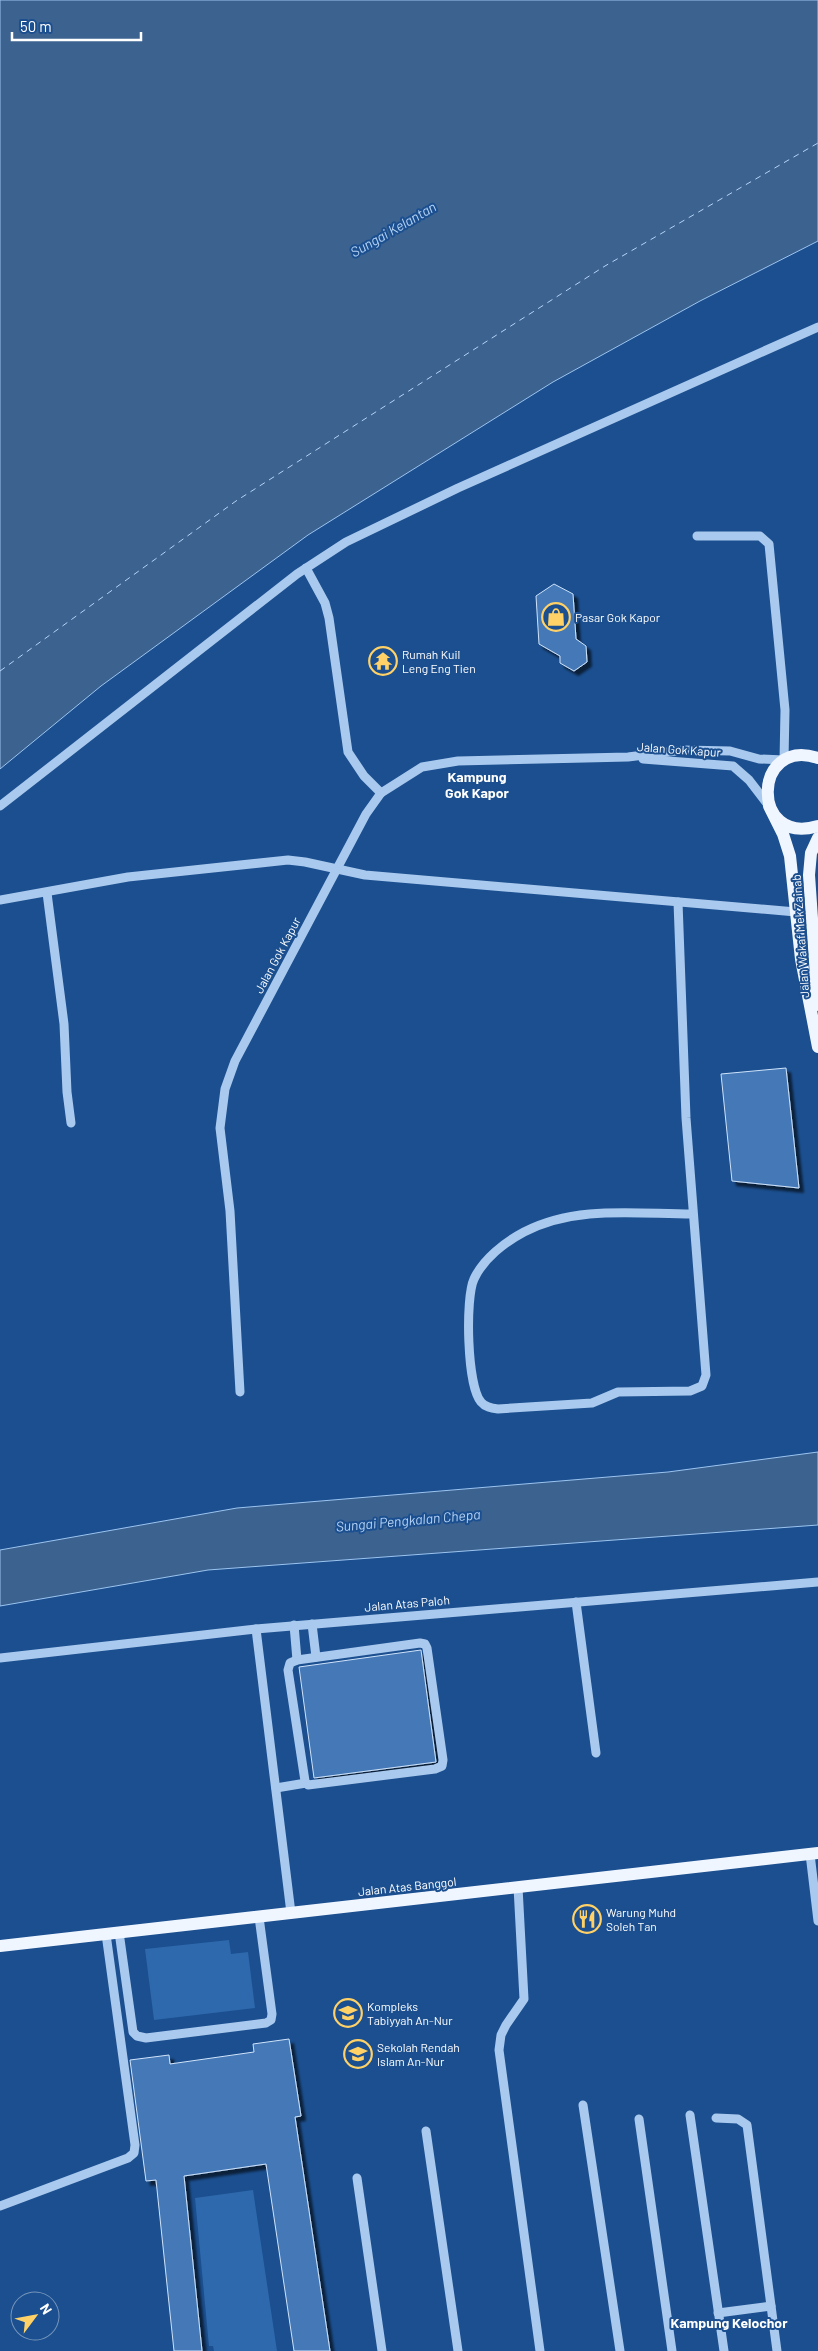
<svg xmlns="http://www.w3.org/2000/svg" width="818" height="2351" font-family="Barlow,sans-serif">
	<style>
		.green { fill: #2e69ad }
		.water { fill: #3c6290; stroke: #9cc4f0 }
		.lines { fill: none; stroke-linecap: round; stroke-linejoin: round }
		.ferry { stroke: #b5d3f5; stroke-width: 1; stroke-dasharray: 6 5; stroke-linecap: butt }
		.building { fill: #4478b7; stroke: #cfe3fa; filter: url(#shadow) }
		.minor { stroke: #a9c9ee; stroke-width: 9 }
		.major { stroke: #f0f6ff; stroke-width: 12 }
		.labels { text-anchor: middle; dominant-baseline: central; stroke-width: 4; stroke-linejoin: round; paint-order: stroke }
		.poi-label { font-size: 12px; fill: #fff; stroke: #1b4f8f; text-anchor: start }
		.street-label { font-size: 12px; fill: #fff; stroke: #1b4f8f }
		.water-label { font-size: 14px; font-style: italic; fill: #b5d3f5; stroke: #1b4f8f }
		.neighbourhood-label { font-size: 14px; font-weight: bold; fill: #fff; stroke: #1b4f8f }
	</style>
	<defs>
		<filter id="shadow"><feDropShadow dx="4.5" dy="4.5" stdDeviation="1" flood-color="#0009"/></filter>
	</defs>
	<rect width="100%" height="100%" fill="#1b4f8f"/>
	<g class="green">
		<polygon points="229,1940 231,1954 248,1952 255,2008 154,2020 145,1949"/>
		<polygon points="253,2190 277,2351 214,2351 213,2346 209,2346 195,2198"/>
	</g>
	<g class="water">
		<polygon points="0,0 818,0 818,241 700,301 553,382 308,535 101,686 0,769"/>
		<polygon points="818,1452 818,1525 208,1570 0,1606 0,1550 237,1508 668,1472"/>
	</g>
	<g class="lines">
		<polyline class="ferry" points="0,671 236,501 605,266 818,143"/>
	</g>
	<g class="building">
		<polygon points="554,584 573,594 576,639 586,646 587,662 574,671 560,663 560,656 539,644 536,596"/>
		<polygon points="786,1068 799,1188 732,1181 721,1074"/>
		<polygon points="421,1650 436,1762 314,1778 299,1667"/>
		<polygon points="289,2039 301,2116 295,2117 330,2351 294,2351 266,2164 184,2176 202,2351 174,2351 156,2180 146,2181 130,2060 169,2055 170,2064 254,2052 253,2044"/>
	</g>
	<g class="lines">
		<g class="minor">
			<polyline points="306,568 325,603 329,618 348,752 364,776 381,793"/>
			<polyline points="643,759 733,766 749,780 769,806"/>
			<polyline points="0,806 297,574 346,542 458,488 818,327"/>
			<polyline points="47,893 64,1024 67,1092 71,1123"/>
			<polyline points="0,900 128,877 288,860 305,862 365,875 796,912"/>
			<path d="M678,902L686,1118L706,1375L702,1386L690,1391L618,1392L592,1403L498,1409C491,1408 485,1407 481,1402C467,1386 465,1298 474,1279C483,1259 505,1242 524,1232C576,1205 636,1214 692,1214"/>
			<polyline points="240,1392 230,1211 220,1128 225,1089 235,1061 366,814 381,793 422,767 458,761 628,757 684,750 730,751 759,759 784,760 785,710 769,544 760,536 697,536"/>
			<polyline points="576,1602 596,1753"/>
			<polyline points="312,1624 316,1657"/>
			<polyline points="294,1625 297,1660"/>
			<polyline points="256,1629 291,1913"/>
			<polygon points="420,1643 425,1644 427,1648 443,1760 442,1766 435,1769 308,1785 305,1781 288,1670 290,1663 297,1660"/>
			<polyline points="0,1658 256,1629 818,1582"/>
			<polyline points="276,1788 306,1783"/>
			<polyline points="810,1854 818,1921"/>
			<polyline points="518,1887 524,1999 506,2025 501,2035 499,2050 540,2351"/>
			<polyline points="119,1932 133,2032 137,2036 146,2038 266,2023 271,2020 272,2014 259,1917"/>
			<polyline points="583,2105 620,2351"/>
			<polyline points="690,2115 724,2351"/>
			<polyline points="716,2118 738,2119 747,2125 777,2351"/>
			<polyline points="639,2119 672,2351"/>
			<polyline points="426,2131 458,2351"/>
			<polyline points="357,2178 382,2351"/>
			<polyline points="0,2206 128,2158 134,2153 135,2145 106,1934"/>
			<polyline points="718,2313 771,2306"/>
		</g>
		<g class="major">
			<path d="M818,758C752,736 750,847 818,826"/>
			<polyline points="769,806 783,834 790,856 801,959 818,1047"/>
			<polyline points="818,838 811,853 809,875 818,1005"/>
			<polyline points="0,1946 818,1853"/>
		</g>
	</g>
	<defs>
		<symbol id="shop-ring" viewBox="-11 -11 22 22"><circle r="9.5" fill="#1b4f8f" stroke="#ffd166" stroke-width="1.5"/><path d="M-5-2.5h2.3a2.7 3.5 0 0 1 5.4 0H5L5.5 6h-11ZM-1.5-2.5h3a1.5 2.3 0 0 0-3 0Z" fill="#ffd166"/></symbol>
		<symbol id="temple-ring" viewBox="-11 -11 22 22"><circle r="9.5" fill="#1b4f8f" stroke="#ffd166" stroke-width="1.5"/><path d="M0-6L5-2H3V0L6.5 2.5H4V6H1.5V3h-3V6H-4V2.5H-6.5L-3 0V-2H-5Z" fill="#ffd166"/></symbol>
		<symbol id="restaurant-ring" viewBox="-11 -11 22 22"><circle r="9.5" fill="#1b4f8f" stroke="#ffd166" stroke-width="1.5"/><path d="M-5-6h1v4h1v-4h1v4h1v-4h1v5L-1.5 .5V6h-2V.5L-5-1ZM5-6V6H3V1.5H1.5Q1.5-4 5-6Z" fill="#ffd166"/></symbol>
		<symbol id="school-ring" viewBox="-11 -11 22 22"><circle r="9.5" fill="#1b4f8f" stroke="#ffd166" stroke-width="1.5"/><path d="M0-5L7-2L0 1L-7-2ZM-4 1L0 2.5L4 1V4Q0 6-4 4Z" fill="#ffd166"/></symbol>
	</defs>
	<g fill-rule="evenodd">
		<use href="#shop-ring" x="540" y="601" width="32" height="32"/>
		<use href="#temple-ring" x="367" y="645" width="32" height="32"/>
		<use href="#restaurant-ring" x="571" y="1903" width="32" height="32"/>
		<use href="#school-ring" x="332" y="1997" width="32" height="32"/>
		<use href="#school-ring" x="342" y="2038" width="32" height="32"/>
	</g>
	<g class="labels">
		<g class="poi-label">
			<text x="575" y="617">Pasar Gok Kapor</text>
			<text x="402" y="654">Rumah Kuil<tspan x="402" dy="14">Leng Eng Tien</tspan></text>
			<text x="606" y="1912">Warung Muhd<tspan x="606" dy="14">Soleh Tan</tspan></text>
			<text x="367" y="2006">Kompleks<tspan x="367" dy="14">Tabiyyah An-Nur</tspan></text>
			<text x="377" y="2047">Sekolah Rendah<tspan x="377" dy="14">Islam An-Nur</tspan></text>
		</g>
		<g class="street-label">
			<text transform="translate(679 749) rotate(4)">Jalan Gok Kapur</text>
			<text transform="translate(800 936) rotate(-94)">Jalan Wakaf Mek Zainab</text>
			<text transform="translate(277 955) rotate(-62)">Jalan Gok Kapur</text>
			<text transform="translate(407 1603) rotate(-5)">Jalan Atas Paloh</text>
			<text transform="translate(407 1886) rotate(-6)">Jalan Atas Banggol</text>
		</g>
		<g class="water-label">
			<text transform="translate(393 229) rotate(-30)">Sungai Kelantan</text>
			<text transform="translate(408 1520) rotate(-5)">Sungai Pengkalan Chepa</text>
		</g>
		<g class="neighbourhood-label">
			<text x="477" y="776">Kampung<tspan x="477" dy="16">Gok Kapor</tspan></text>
			<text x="729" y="2322">Kampung Kelochor</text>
		</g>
	</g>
	<g transform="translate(35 2316) rotate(58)"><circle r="24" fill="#1b4f8f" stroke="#7695bc"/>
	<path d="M0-4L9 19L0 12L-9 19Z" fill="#ffd166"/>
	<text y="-8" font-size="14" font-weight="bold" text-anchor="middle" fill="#ffffff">N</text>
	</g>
	<path d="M12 32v8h129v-8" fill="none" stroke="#ffffff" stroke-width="2.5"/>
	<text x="20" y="32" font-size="15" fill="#ffffff" stroke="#1b4f8f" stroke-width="4" paint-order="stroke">50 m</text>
</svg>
